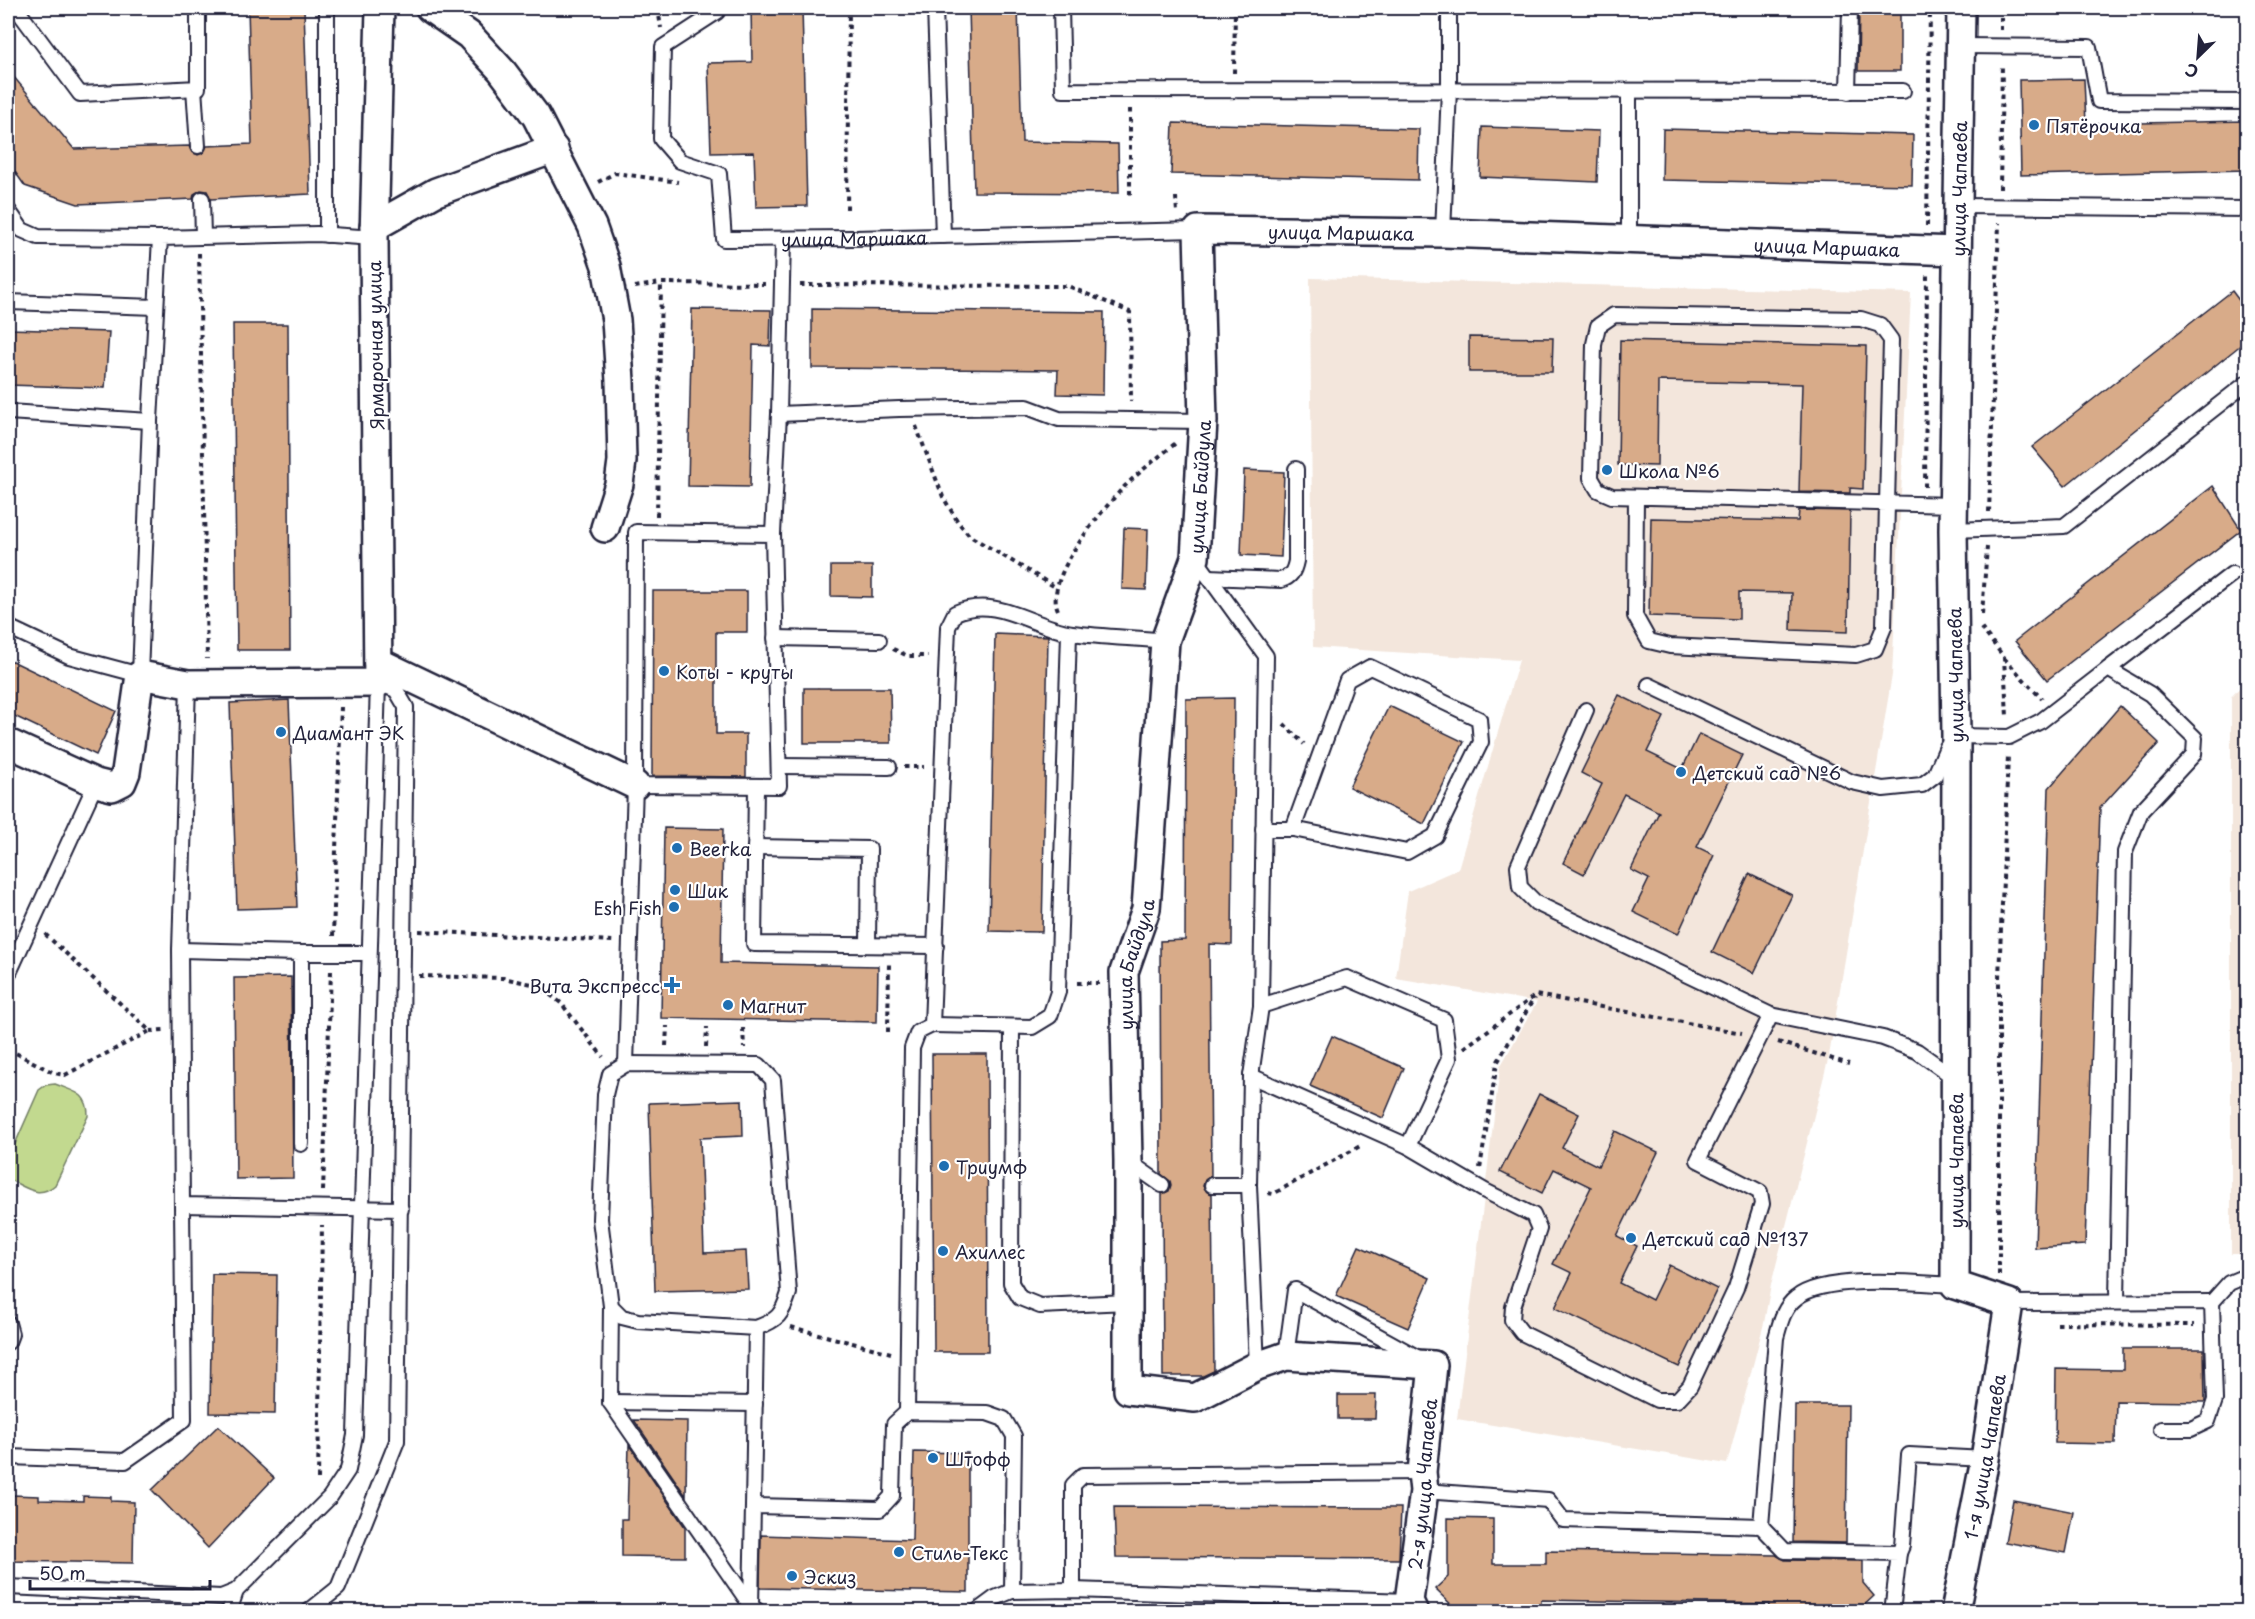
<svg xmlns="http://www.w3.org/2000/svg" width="2255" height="1619" font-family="'Playpen Sans',sans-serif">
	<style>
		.built { fill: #f3e6dc }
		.green { fill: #c2d98f; stroke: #727e65; stroke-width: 1.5 }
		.building { fill: #d8ab89; stroke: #22223b; stroke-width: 1.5 }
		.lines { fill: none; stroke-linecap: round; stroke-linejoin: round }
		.service-casing { stroke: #22223b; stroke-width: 18 }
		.minor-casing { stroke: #22223b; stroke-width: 32 }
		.path { stroke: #22223b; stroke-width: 4; stroke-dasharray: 4.5 4.5; stroke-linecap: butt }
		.service { stroke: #fff; stroke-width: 14 }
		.minor { stroke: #fff; stroke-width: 27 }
		.poi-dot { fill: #1f6fb2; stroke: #fff; stroke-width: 2 }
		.labels { text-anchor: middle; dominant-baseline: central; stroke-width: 4.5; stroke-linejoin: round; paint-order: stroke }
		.poi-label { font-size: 18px; fill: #22223b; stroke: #fff; text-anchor: start }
		.street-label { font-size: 18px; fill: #22223b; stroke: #fff }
	</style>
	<rect width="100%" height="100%" fill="#fff"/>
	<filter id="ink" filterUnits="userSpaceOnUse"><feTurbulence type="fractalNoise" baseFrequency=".0167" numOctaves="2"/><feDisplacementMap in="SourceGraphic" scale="12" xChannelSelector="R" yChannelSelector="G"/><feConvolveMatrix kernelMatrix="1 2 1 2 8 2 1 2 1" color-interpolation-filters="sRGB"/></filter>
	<g filter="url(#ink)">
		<g class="built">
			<polygon points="1310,278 1911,293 1892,675 1829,1056 1771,1285 1764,1323 1727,1464 1457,1419 1500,1067 1537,1002 1396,978 1408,891 1458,869 1519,660 1313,647"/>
			<polygon points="2247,680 2248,1254 2231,1254 2231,697"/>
		</g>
		<path class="green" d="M55,1084C74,1092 88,1092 88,1116L55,1185C39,1199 27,1188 10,1180L8,1177V1160L39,1090L46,1085Z"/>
		<g class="building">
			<polygon points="248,8 304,8 310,194 211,199 207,191 201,190 194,194 193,199 78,204 25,186 8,162 8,70 74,149 189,146 191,151 198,155 203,153 207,146 252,144"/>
			<polygon points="751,8 802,8 807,206 756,207 754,152 711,153 708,63 752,62"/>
			<polygon points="969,8 1018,8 1022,142 1118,144 1119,193 974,192"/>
			<polygon points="1859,8 1900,8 1900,71 1858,71"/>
			<polygon points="2084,79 2086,124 2247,121 2247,170 2021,175 2019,80"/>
			<polygon points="1173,123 1419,129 1418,180 1171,174"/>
			<polygon points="1482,127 1599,131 1597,182 1480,177"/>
			<polygon points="1663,129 1913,135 1912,185 1662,180"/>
			<polygon points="2232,291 2247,311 2247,340 2065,486 2032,447"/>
			<polygon points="692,309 771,310 770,346 753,345 750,487 688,486"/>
			<polygon points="812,309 1104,312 1103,395 1057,394 1058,370 812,368"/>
			<polygon points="233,324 288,324 290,650 237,650"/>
			<polygon points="8,329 109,332 105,388 8,385"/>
			<polygon points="1469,337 1553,338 1552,372 1469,372"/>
			<polygon points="1620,340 1866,346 1863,489 1850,488 1850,493 1799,492 1802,384 1658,381 1657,466 1618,465"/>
			<polygon points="1244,470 1284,472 1281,557 1241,555"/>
			<polygon points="2213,486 2241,530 2047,680 2015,641"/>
			<polygon points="1799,510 1850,511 1848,632 1791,630 1792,593 1739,592 1739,619 1649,616 1651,518 1798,521"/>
			<polygon points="1124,528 1148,529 1146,590 1122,589"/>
			<polygon points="831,566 872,566 872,597 831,596"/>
			<polygon points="653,591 747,591 747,632 716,632 716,734 746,734 746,777 652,776"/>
			<polygon points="995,634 1048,636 1042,932 989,931"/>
			<polygon points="8,659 116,711 96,755 8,713"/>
			<polygon points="804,688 890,688 891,743 804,743"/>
			<polygon points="1619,695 1664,717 1647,752 1682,769 1699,734 1742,755 1697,847 1714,855 1678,934 1633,912 1649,879 1631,870 1659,812 1624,794 1584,874 1563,863 1602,784 1581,773"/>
			<polygon points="1234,698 1232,945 1209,944 1211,1176 1205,1180 1203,1186 1207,1192 1212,1194 1214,1371 1203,1376 1163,1376 1162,1194 1169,1191 1171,1185 1170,1181 1161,1174 1160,941 1185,940 1186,699"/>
			<polygon points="289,700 297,907 237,909 230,703"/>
			<polygon points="1389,706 1464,742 1424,824 1349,787"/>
			<polygon points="2120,706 2159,743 2100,808 2085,1245 2035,1248 2049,788"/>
			<polygon points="664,828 723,829 721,963 878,966 877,1022 661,1018"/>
			<polygon points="1749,874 1792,895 1754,973 1712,952"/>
			<polygon points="291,977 293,1178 236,1179 234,978"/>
			<polygon points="1332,1036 1404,1068 1383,1118 1310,1086"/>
			<polygon points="932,1054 987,1054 988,1352 934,1352"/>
			<polygon points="1539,1094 1579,1114 1562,1148 1598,1166 1615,1131 1658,1152 1617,1236 1637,1246 1619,1283 1652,1300 1669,1265 1717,1289 1679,1367 1555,1308 1572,1273 1553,1264 1591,1187 1554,1169 1542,1193 1500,1172"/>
			<polygon points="742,1100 743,1136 700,1138 704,1253 746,1251 748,1289 655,1291 649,1103"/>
			<polygon points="1359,1246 1430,1278 1408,1328 1336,1296"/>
			<polygon points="212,1274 277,1275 275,1414 210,1413"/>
			<polygon points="2123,1349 2204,1349 2205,1402 2116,1401 2115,1444 2055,1443 2056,1369 2123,1370"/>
			<polygon points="1338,1395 1376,1395 1375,1419 1338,1419"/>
			<polygon points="1795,1405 1848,1405 1846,1543 1793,1542"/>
			<polygon points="634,1420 687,1421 686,1496"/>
			<polygon points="218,1426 274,1478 208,1548 152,1490"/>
			<polygon points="629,1445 685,1527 685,1557 622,1556 622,1519 627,1519"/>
			<polygon points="914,1452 968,1453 968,1592 760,1588 761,1535 912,1540"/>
			<polygon points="11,1495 39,1496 39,1500 83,1501 83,1496 111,1497 111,1501 134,1502 133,1563 8,1561 8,1500 11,1500"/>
			<polygon points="2013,1500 2074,1512 2066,1553 2005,1542"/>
			<polygon points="1114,1507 1401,1508 1399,1559 1116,1557"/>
			<polygon points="1448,1518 1493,1519 1493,1564 1546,1564 1546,1551 1776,1555 1785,1560 1863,1561 1863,1583 1874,1596 1858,1611 1768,1611 1769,1604 1541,1600 1541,1607 1487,1607 1483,1611 1458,1611 1435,1589 1448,1577"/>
		</g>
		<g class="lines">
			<defs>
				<g id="service">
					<polyline points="16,8 80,94 198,88 198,8"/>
					<polyline points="327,8 327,235"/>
					<polyline points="935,8 943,236"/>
					<polyline points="1061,8 1063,90 1903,91"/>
					<path id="s1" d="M717,12L663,47L661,139L680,161L719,174L724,239L854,238L1198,230"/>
					<polyline points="1960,46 2089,47 2099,101 2248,102"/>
					<polyline points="194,88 198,146"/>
					<polyline points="1629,91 1629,240"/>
					<polyline points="1848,92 1850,8"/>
					<polyline points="202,199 203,236"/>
					<polyline points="1958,206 2248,209"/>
					<polyline points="8,210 22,230 38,237 160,238"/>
					<polyline points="1443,233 1449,89 1449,8"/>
					<polyline points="783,239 779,414 899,409 1027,407 1059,419 1203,421"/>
					<polyline points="8,302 156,307"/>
					<polyline points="8,412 150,421"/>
					<polyline points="1636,497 1635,616 1649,641 1670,646 1856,655 1875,649 1884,627 1891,340 1880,325 1861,319 1614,315 1598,326 1594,344 1591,478 1598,490 1612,496 1953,505"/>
					<polyline points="1953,530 2064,526 2248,382"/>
					<polyline points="773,534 636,532 635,785 779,786 773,534 779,414"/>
					<polyline points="1195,558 1266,656 1261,1006 1251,1076 1249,1185 1257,1366"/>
					<path d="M1209,577L1281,580C1291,577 1294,571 1296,561V469"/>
					<polyline points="8,627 69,656 140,675 150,421 160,238 317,234 374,238"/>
					<polyline points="775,638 879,640"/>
					<polyline points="2108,669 2232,574"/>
					<polyline points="188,684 180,950 182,1205 401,1209"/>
					<polyline points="1649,685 1852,782 1883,789 1922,785 1935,775 1947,747 1956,736 2009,737 2041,721 2108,669 2150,694 2195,738 2194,754 2141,811 2125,852 2117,1301"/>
					<polyline points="1586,710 1518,866 1520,887 1536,903 1771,1015"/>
					<polyline points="779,766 889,767"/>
					<polyline points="756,786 754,944 936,946"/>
					<polyline points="1263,829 1293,829 1407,852 1435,836 1481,742 1479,719 1370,667 1347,680 1293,829"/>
					<polyline points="755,847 869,849 868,945"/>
					<polyline points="180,950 301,953 301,1144"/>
					<polyline points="301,953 368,953"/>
					<polyline points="8,975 96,783"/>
					<polyline points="1261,1006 1347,978 1444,1020 1449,1059 1408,1146"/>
					<polyline points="932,1025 1032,1027 1050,1016 1058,992 1069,633"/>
					<polyline points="1012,1027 1011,1283 1020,1298 1040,1306 1127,1302"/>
					<polyline points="626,1064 635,785"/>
					<polyline points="1251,1076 1408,1146 1485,1191 1533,1215 1539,1229 1513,1307 1512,1320 1522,1333 1657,1400 1677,1400 1690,1386 1736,1288 1762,1204 1760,1192 1698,1160 1771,1015 1883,1038 1917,1051 1956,1079"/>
					<polyline points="1128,1161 1162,1185"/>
					<polyline points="1212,1185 1249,1185"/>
					<polyline points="2212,1302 2229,1283 2248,1275"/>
					<polyline points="2009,1303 2212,1302 2215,1400 2208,1421 2191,1429 2161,1429"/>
					<polyline points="611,1306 610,1402 751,1606"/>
					<polyline points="8,1323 11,1334 8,1342"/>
					<polyline points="1286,1356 1295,1290 1420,1359"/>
					<polyline points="610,1402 755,1404"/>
					<path d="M907,1412L912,1048L918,1032L932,1025L948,627L955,613C998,595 1031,627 1072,633C1102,637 1134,638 1165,641"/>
					<polyline points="8,1457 125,1461 184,1420 182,1205"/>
					<polyline points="1424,1491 1548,1500 1563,1520 1761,1526 1785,1551 1899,1553 1892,1612"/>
					<path d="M753,1506L756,1328L638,1321L622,1317L611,1306L600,1219L605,1095L610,1074L626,1064L759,1065L773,1080L789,1293C782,1315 778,1320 756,1328"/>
					<path d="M1761,1526L1776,1338C1780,1324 1783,1308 1796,1298C1824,1274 1918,1283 1955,1285"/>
					<polyline points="1899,1553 1902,1546 1909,1455 1985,1459"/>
					<path d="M8,1587L221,1597L236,1591L330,1497L348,1470L355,1435C364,1185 368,934 378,683L396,690L406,707L397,1441L338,1588L308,1612"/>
					<polyline points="1073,1590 1073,1485 1083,1475 1422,1472"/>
					<polyline points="229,1612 236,1591"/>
					<polyline points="759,1612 751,1606 753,1506 880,1509 892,1496 894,1424 907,1412 987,1413 1004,1419 1014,1436 1012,1591"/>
					<polyline points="976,1612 995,1598 1012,1591 1073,1590 1409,1601"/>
				</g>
				<g id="minor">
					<polyline points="430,8 469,35 502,71 536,116 592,226 606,266 616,320 620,381 622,461 619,484 605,528"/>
					<polyline points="374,227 436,192 554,149"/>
					<polyline points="378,662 635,785"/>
					<polyline points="8,743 96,783 112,787 122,782 126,772 140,675 188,684 378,683 374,238 380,8"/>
					<path id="s2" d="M1414,1612L1409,1601L1424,1491L1422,1472L1433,1365L1286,1356L1257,1366L1195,1398L1128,1390V1161L1124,972L1146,909L1165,641L1195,558L1203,421L1198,230L1443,233L1957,251"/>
					<path id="s3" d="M1955,1612L1985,1459L2009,1303L1955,1285L1956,736L1953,530L1961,8"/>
				</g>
			</defs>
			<use href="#service" class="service-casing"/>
			<use href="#minor" class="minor-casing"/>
			<g class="path">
				<polyline points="658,8 661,28"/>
				<polyline points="2001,8 2001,30"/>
				<polyline points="1234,73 1235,8"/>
				<polyline points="1130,109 1130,197"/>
				<polyline points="598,182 615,173 678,182"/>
				<polyline points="2000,189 2002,64"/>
				<polyline points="1176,197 1177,213"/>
				<polyline points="847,209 849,8"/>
				<polyline points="1927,226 1930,8"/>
				<polyline points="199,253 207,659"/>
				<polyline points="800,285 1068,286 1130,312 1131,401"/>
				<polyline points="635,287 661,283"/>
				<polyline points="916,426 943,497 958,522 970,536 1057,588"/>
				<polyline points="1925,487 1927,275"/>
				<polyline points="1989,512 1999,223"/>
				<polyline points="657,516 661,283 765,284"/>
				<path d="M1058,610C1043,579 1103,509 1124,487C1140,471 1159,457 1177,442"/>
				<polyline points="1982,614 1987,547"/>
				<polyline points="1981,628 2004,657 2007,717"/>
				<polyline points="893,649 908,656 928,656"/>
				<polyline points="2004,658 2042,699"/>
				<polyline points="1284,724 1304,744"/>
				<polyline points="904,767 924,767"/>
				<polyline points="419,931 613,941"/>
				<polyline points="333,936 341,707"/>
				<polyline points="419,976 503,978 537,985 561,1003 603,1057"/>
				<polyline points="1077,983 1099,983"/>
				<polyline points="743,1028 744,1048"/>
				<polyline points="150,1031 164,1030"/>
				<polyline points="888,1032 889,964"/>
				<polyline points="1778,1042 1849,1064"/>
				<polyline points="666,1046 667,1026"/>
				<polyline points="706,1047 707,1027"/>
				<polyline points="1464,1048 1536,995 1742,1033"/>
				<polyline points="8,1049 54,1073 65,1075 150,1031 45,934"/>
				<polyline points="1480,1168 1497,1063 1534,998"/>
				<polyline points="323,1191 331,971"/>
				<polyline points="1268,1193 1273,1194 1362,1145"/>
				<polyline points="1999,1275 1999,978 2008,755"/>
				<polyline points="2057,1324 2194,1325"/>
				<polyline points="791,1327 891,1353"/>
				<polyline points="318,1479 322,1225"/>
			</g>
			<use href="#service" class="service"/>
			<use href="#minor" class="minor"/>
		</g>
	</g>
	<g class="poi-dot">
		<circle cx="2034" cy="125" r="6"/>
		<circle cx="1607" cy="470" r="6"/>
		<circle cx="664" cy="671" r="6"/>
		<circle cx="281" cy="732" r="6"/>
		<circle cx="1681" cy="772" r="6"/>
		<circle cx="677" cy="848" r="6"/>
		<circle cx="675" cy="890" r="6"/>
		<circle cx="674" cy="907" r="6"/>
		<path d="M669 976h6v6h6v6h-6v6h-6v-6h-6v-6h6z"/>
		<circle cx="728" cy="1005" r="6"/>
		<circle cx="944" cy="1166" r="6"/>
		<circle cx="1631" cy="1238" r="6"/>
		<circle cx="943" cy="1251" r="6"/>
		<circle cx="933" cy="1458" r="6"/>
		<circle cx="899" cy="1552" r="6"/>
		<circle cx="792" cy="1576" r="6"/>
	</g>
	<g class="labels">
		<g class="poi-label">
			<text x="2046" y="125">Пятёрочка</text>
			<text x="1619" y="470">Школа №6</text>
			<text x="676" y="671">Коты - круты</text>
			<text x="293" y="732">Диамант ЭК</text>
			<text x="1693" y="772">Детский сад №6</text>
			<text x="689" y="848">Beerka</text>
			<text x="687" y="890">Шик</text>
			<text x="662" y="907" text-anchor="end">Esh Fish</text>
			<text x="660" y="985" text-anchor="end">Вита Экспресс</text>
			<text x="740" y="1005">Магнит</text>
			<text x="956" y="1166">Триумф</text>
			<text x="1643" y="1238">Детский сад №137</text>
			<text x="955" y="1251">Ахиллес</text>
			<text x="945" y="1458">Штофф</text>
			<text x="911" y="1552">Стиль-Текс</text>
			<text x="804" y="1576">Эскиз</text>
		</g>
		<g class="street-label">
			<text stroke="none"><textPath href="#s3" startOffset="1467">улица Чапаева</textPath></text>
			<text stroke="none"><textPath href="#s2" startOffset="1878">улица Маршака</textPath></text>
			<text stroke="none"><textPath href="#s1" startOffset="422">улица Маршака</textPath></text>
			<text stroke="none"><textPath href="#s2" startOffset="2364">улица Маршака</textPath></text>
			<text transform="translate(375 345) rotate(-91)">Ярмарочная улица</text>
			<text stroke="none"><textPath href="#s2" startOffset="1478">улица Байдула</textPath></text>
			<text transform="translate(1955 675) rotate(-91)">улица Чапаева</text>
			<text stroke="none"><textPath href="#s2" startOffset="992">улица Байдула</textPath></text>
			<text stroke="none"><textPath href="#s3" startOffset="495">улица Чапаева</textPath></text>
			<text stroke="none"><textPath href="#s3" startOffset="158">1-я улица Чапаева</textPath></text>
			<text stroke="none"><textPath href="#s2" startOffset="130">2-я улица Чапаева</textPath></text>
		</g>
	</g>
	<rect width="2255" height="1619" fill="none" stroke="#fff" stroke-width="30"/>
	<rect x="15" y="15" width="2225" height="1589" fill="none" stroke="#22223b" stroke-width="2" filter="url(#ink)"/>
	<g transform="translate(2198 57) rotate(205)" stroke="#ffffff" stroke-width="4.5" paint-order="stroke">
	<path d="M0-4.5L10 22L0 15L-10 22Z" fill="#22223b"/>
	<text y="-9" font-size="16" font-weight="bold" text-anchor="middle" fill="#22223b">С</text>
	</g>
	<path d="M30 1580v9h180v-9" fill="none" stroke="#22223b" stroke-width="3"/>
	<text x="39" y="1580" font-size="18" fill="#22223b" stroke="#ffffff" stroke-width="4.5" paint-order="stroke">50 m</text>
</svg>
